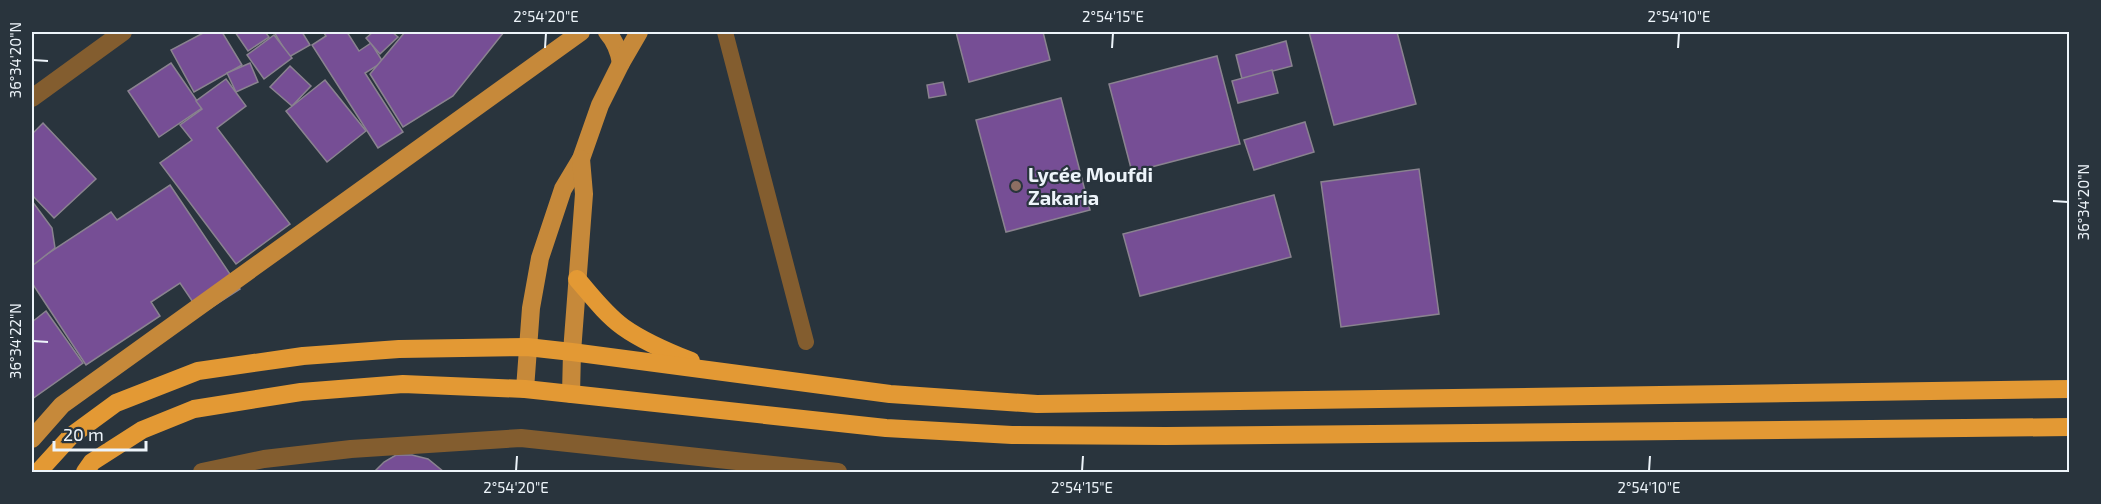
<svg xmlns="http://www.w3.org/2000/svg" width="2101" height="504" font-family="'Exo 2',sans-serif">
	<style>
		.building { fill: #764e95; stroke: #8a8390; stroke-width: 1.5 }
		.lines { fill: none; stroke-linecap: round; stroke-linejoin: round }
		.lane { stroke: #835d2f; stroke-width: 16 }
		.street { stroke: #835d2f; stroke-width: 18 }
		.primary { stroke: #c6893a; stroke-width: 18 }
		.highway { stroke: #e39934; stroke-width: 18 }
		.ticks { fill: none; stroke: #edf4fa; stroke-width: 2 }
		.education-dot { fill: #8d6e63; stroke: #29343d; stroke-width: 2 }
		.labels { text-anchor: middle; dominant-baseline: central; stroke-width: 4.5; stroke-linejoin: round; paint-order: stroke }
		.poi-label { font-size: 20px; font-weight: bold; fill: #edf4fa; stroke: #29343d; text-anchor: start }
		.neatline { fill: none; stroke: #edf4fa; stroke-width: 2 }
		.ticks-label { font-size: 15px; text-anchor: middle; fill: #edf4fa }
	</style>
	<rect width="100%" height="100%" fill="#29343d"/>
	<g class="building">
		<polygon points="205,32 222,32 242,65 194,92 171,50"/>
		<polygon points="235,32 265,32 269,37 248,51"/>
		<polygon points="274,32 302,32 310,45 289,57"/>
		<polygon points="326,32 347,32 359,51 371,43 383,62 365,73 403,132 378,148 312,45 326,36 324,33"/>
		<polygon points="373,32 392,32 398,37 380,54 366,38"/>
		<polygon points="405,32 504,32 453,96 403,127 370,74"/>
		<polygon points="956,32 1043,32 1050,60 969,82"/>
		<polygon points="1309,32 1397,32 1416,104 1334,125"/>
		<polygon points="274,35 292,58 264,79 247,55"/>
		<polygon points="1286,41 1292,66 1242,79 1236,55"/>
		<polygon points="1217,56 1240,144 1132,172 1109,84"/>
		<polygon points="171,63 202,108 159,137 128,91"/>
		<polygon points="250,63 258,82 236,92 227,73"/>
		<polygon points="290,66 311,86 292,106 270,87"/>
		<polygon points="1272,70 1278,93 1238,103 1232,81"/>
		<polygon points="226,79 246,106 217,128 290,224 236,264 160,163 192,140 180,125 202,109 196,101"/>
		<polygon points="325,80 366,131 327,162 286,111"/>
		<polygon points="943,82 946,95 929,98 927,85"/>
		<polygon points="1061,98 1090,210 1006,232 976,120"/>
		<polygon points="1305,122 1314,152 1254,170 1244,140"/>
		<polygon points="43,123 96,179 54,218 32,195 32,134"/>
		<polygon points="1419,169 1439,314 1341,327 1321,182"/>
		<polygon points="170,185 240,289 201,314 180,283 151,302 160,316 86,365 32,283 32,264 111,212 117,220"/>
		<polygon points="1274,195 1291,257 1140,296 1123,234"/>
		<polygon points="32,201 52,228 55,248 32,266"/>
		<polygon points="46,311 83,363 32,399 32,322"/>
		<polygon points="396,455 412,455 428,459 444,472 374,472 384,462"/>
	</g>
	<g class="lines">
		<polyline class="lane" points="725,32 806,342"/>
		<g class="street">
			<polyline points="32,98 123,32"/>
			<polyline points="202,472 264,459 351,449 521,438 838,472"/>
		</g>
		<g class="primary">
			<path d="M607,32C615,41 619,51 621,63"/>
			<polyline points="525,389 531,308 540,258 563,189 581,159 600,105 621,63 639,32"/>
			<polyline points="571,394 572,352 584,194 581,159"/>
			<polyline points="32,439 62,405 581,32"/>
		</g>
		<g class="highway">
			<path d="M577,279C591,295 605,314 623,327C644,342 668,352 691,361"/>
			<polyline points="40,470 71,436 116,403 198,371 303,356 399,349 527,347 572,352 890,394 1037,404 2070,389"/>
			<polyline points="85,472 92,462 142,430 194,409 301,392 403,384 525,389 886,428 1012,435 1166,436 2070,427"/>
		</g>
	</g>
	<path class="ticks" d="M545,48L546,33M1112,48L1113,33M1678,48L1679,33M33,60L48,61M2053,201L2068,202M33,341L48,342M516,471L517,456M1082,471L1083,456M1649,471L1650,456"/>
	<circle class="education-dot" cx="1016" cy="186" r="6"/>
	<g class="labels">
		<g class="poi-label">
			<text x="1028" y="174">Lycée Moufdi<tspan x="1028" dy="23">Zakaria</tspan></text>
		</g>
	</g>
	<rect width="2101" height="504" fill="none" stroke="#29343d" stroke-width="66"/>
	<path d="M54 441v9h92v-9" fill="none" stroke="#edf4fa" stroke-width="3"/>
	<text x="63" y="441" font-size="18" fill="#edf4fa" stroke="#29343d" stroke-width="4.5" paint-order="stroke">20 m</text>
	<rect x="33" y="33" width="2035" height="438" class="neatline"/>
	<g class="ticks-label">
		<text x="546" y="22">2°54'20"E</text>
		<text x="1113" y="22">2°54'15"E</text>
		<text x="1679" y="22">2°54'10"E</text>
		<text transform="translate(16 60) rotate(-90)" y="5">36°34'20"N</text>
		<text transform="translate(2084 202) rotate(-90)" y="5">36°34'20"N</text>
		<text transform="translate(16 341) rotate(-90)" y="5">36°34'22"N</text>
		<text x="516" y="493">2°54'20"E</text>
		<text x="1082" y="493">2°54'15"E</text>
		<text x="1649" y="493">2°54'10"E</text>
	</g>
</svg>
